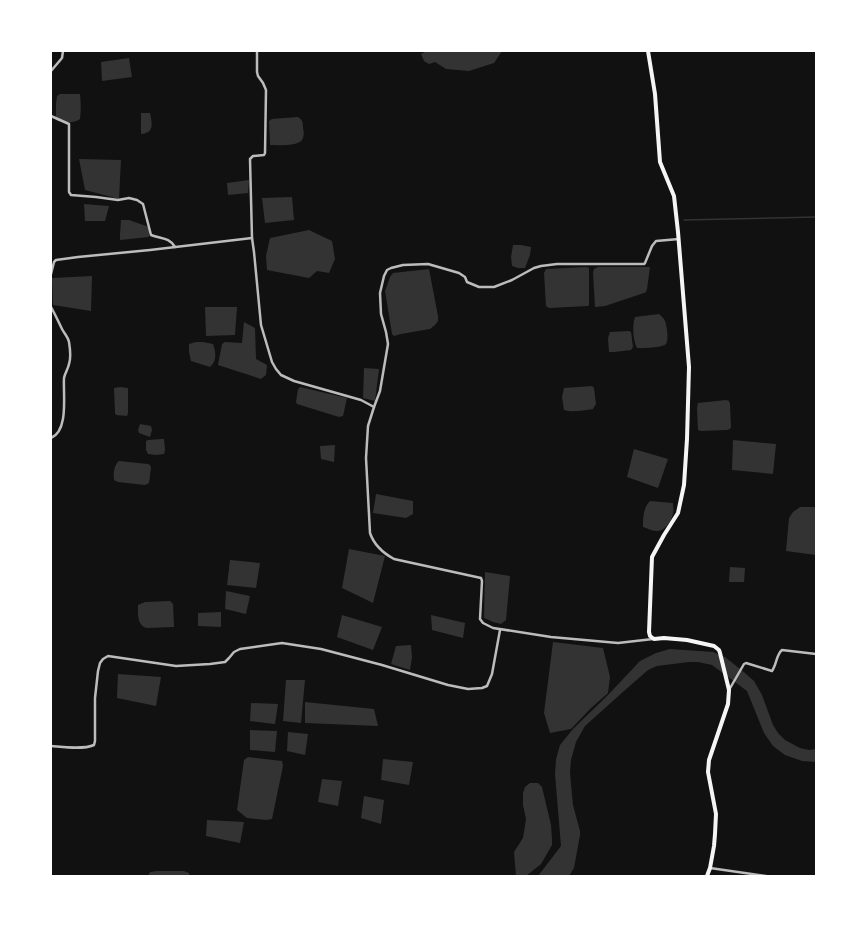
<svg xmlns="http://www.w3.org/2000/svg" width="867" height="927" font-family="'Asap Condensed',sans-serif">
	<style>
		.water { fill: #333 }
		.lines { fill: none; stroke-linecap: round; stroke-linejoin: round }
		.stream { stroke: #333; stroke-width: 1.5 }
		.minor { stroke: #bcbcbc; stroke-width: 2.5 }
		.secondary { stroke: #f5f5f5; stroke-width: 4 }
	</style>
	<rect width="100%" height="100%" fill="#111"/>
	<g class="water">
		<polygon points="427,51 502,51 494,63 469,71 446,69 435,62 429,64 424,61 421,54"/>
		<polygon points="129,58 132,77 102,81 101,62"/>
		<path d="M60,94H80C81,103 81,111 80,119C74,124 64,122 57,121L56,119V104L57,96Z"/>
		<path d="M141,113H150C152,123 155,133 141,134Z"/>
		<path d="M298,117C303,120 303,123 303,128C304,131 304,135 303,138C301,147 277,145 270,145L269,121L272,119Z"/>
		<polygon points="79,159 121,160 119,199 85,190"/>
		<polygon points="249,180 248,193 228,195 227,183"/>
		<polygon points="292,197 294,220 265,223 262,198"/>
		<polygon points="84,204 109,206 105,221 85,221"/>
		<polygon points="121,220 129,220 149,227 149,237 120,240 120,235"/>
		<polygon points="309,230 332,241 335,259 329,273 317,271 309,278 267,270 266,256 270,238"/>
		<polygon points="513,245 521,245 531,247 530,255 525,268 518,268 512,266 511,257"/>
		<polygon points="586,267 589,268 589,305 588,306 549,308 546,306 544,273 546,269"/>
		<polygon points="598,267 650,267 647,289 646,292 644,293 605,306 595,307 593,273 594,269"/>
		<polygon points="429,269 438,316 438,321 435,325 430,329 401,334 394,336 392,334 385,291 390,277 393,273"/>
		<polygon points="92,276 91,311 53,305 52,278"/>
		<polygon points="205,307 237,307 235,335 206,336"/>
		<path d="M659,314C661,316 664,318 665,321C667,326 669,340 666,344C662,348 643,348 637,348C633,340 632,325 635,317Z"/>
		<polygon points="244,322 255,328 256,359 267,365 266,375 261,379 218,365 222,344 225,342 242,343"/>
		<polygon points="629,331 631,332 633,347 631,350 614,352 609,352 608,338 610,332"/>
		<path d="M196,342H203L213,344C216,352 217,361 210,367L191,361L189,352V344Z"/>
		<polygon points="364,368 379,369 375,401 363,398"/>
		<path d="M592,386L594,388L596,404L593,409C584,410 573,413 564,410L562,397L564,388Z"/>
		<polygon points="120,387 128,388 128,413 127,416 116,415 115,413 114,388"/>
		<polygon points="300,387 347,398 343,416 339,417 297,404 296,402 298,389"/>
		<polygon points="726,400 729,401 730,404 731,427 730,429 727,430 701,431 698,430 697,408 698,403"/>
		<polygon points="140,424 151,426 152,430 150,437 139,433 138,430"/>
		<polygon points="162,439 164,439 165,450 164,454 156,455 148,454 146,450 146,441 148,440"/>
		<polygon points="733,440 776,444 773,474 732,470"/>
		<polygon points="335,445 334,462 321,459 320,446"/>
		<polygon points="634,449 668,459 658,488 627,477"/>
		<path d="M119,461L148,464L150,465L151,468L149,483L145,485L118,482L114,480C113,473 114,465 119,461Z"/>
		<polygon points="376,494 413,501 413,514 406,518 373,513"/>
		<path d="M650,501L673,503C673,507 674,510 673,513C672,520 665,532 656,531C652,531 647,528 643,527C643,518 643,508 650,501Z"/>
		<polygon points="800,507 816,507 816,555 786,551 789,518 793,512"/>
		<polygon points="349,549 385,556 373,603 342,588"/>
		<polygon points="230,560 260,563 256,588 227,585"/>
		<polygon points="730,567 745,568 744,582 729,582"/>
		<polygon points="485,572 510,576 506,620 501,624 493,622 484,618"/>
		<polygon points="226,591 250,596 246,614 225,609"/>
		<path d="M170,601L173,604L174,627L147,628C137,626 138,614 138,605L145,602Z"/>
		<polygon points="221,612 221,627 198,626 198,613"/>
		<polygon points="342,615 382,627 373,650 337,637"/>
		<polygon points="431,615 465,623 463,638 432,630"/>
		<polygon points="553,642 603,648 610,677 608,693 591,708 571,729 550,733 544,713"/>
		<polygon points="411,645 412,658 410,670 391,664 396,646"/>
		<polygon points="670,649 713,652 725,657 745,673 754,681 762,695 773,725 778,733 785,740 800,748 809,750 816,749 816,762 802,761 785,755 773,746 764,733 747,691 712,665 698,662 689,662 657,666 648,670 624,691 585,726 576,742 571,760 570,773 573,805 580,831 580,835 574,868 569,876 538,876 561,846 555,774 556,759 560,745 573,729 607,696 640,661 656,653"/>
		<polygon points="118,674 161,677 156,706 117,698"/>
		<polygon points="286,680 305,680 301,723 283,721"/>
		<polygon points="305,702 374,709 378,726 305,723"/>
		<polygon points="251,703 278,704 275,724 250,721"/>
		<polygon points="250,730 277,731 275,752 250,750"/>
		<polygon points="288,732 308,734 305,755 287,751"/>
		<polygon points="248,757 282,761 283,766 272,819 266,820 247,818 237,810 244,760"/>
		<polygon points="383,759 413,762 409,785 381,780"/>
		<polygon points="322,779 342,781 338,806 318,802"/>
		<polygon points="530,783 538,783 542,787 551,825 552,839 552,845 541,864 526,876 516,876 514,852 523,838 526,819 523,805 523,793 525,787"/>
		<polygon points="364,796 384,800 381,824 361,818"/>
		<polygon points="207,820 244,822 240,843 206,836"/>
		<polygon points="157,871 184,871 189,873 190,876 148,876 150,872"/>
	</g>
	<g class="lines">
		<polyline class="stream" points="684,220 816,217"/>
		<g class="minor">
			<polyline points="51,71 62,58 63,51"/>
			<path d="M51,116L69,124V192L71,195L96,197L118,200L129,198L137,200L143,204L151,235C161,239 169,237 175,247"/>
			<polyline points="252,238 250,159 253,156 264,155 265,153 266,90 263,83 258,76 257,72 257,51"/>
			<path d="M51,274L54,262L56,260L78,257L150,250L252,238L254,252L261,325L272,362L276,369L281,375L294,381L361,400L374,407L368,426L366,458L370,533C374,545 383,553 394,559L481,578L482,581L480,619L483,623L493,628L551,637L618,643L653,639"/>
			<path d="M51,307C55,314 58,321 62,329C64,333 68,337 69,342C70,348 71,358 69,364C68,369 65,373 64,378C63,394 69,431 51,438"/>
			<polyline points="374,407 380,391 388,344 386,332 381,314 380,293 384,276 387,270 391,268 403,265 428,264 459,273 465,277 467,282 479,287 494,287 512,280 534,268 541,266 557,264 644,264 645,263 652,246 656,241 679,239"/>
			<path d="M729,690L744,664L746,663L772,671C777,664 776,655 782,650L816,654"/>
			<path d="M51,746C63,747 83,750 94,745L95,741V698L98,671L100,663L103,659L108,656L176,666L210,664L225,662L229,658L234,652L240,649L282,643L321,649L382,665L448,685L468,689L482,688L487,686L492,674L500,630"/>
			<polyline points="710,868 766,876"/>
		</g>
		<polyline class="secondary" points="648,51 655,94 660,162 674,196 678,232 689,367 687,439 684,485 678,513 664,535 652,557 649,632 650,636 654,639 664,638 687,640 714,646 719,650 720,653 729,690 728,704 709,760 708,772 716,814 715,834 714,846 710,868 707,876"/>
	</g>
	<rect width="867" height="927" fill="none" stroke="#ffffff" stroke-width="104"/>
</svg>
